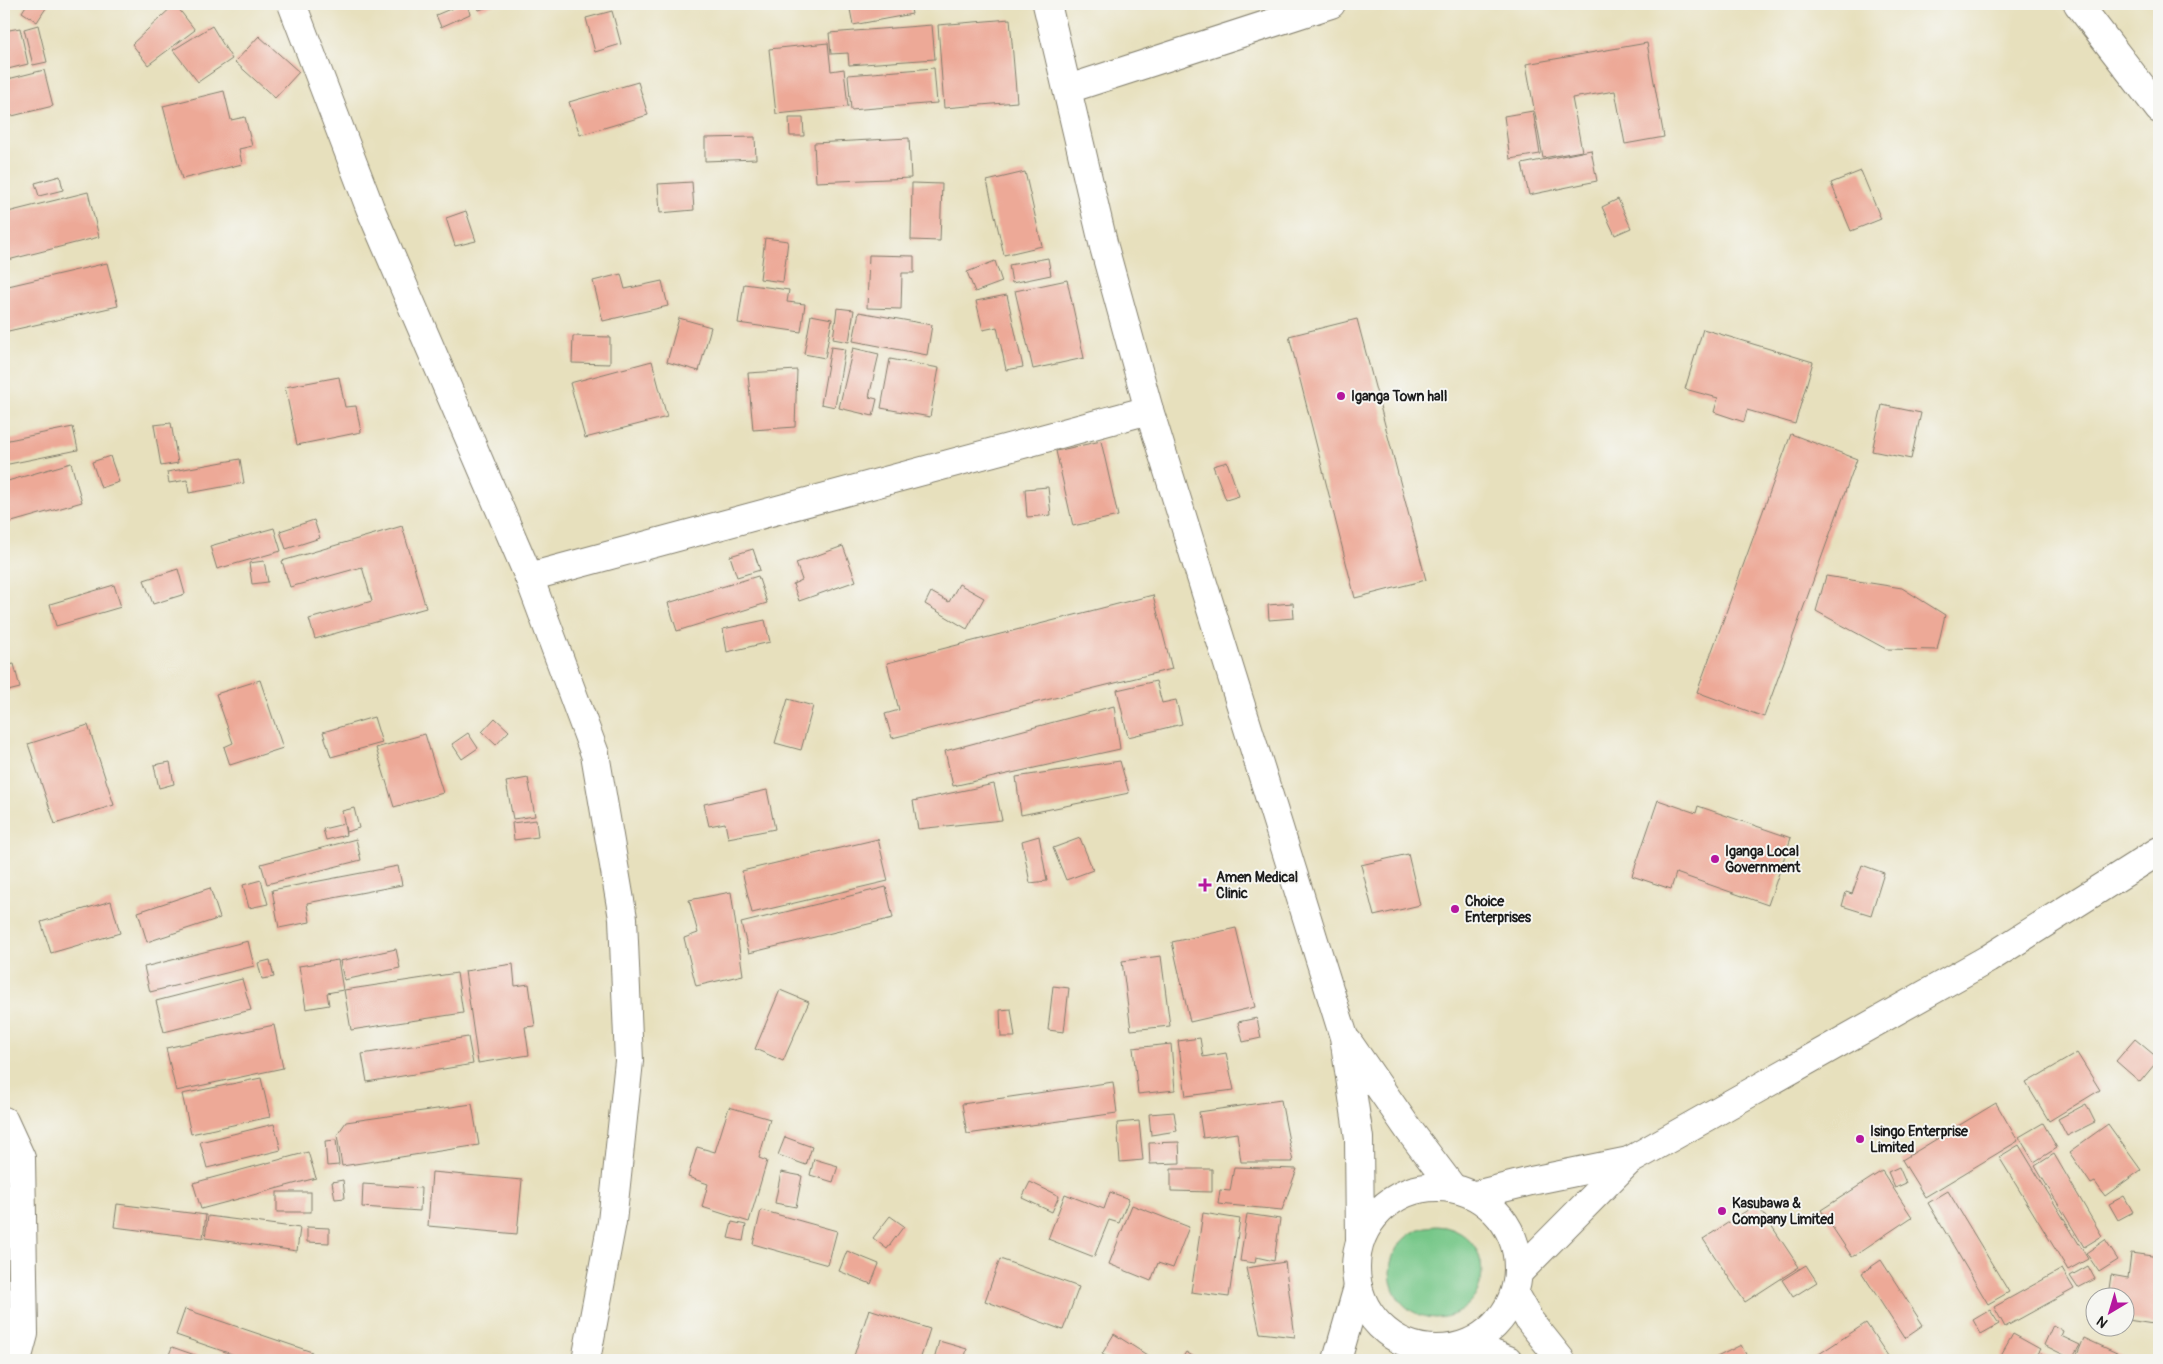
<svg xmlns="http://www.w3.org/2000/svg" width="2163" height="1364" font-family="Pangolin,sans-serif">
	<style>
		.green { fill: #76c788; stroke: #497252 }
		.building { fill: #eda997 }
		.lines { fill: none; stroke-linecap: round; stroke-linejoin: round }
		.minor-casing { stroke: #827e6c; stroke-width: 30 }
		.major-casing { stroke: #827e6c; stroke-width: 30 }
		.minor { stroke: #fff; stroke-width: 28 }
		.major { stroke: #fff; stroke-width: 28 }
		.poi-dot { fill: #b5179e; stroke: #f6f6f2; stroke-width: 2 }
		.labels { text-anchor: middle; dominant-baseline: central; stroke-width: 4; stroke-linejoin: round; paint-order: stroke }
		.poi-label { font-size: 14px; font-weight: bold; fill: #1c1c1c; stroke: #f6f6f2; text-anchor: start }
	</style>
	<rect width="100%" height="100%" fill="#f6f6f2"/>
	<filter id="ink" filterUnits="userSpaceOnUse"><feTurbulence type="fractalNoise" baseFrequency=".02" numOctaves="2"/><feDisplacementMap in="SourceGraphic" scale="10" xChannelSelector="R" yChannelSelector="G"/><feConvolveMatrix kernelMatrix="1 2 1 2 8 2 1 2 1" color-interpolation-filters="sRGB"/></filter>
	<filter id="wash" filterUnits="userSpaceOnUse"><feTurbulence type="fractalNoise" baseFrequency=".0096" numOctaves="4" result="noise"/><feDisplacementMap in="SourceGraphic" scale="20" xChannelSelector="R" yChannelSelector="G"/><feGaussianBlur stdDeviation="1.12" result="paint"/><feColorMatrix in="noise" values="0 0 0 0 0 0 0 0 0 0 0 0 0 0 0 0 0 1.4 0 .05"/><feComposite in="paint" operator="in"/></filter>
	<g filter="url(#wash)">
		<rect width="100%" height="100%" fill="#e7e0bd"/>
		<circle class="green" cx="1436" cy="1272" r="46"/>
		<g id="blocks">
			<g class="building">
				<polygon points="27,4 46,4 48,5 37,22 22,12"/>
				<polygon points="175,4 195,30 148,65 132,44"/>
				<polygon points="462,4 467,4 470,14 441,27 436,15"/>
				<polygon points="476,4 497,4 479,10"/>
				<polygon points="849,4 910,4 912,14 853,25"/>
				<polygon points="924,4 943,4 925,9"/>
				<polygon points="612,11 621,44 595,52 586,18"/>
				<polygon points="1010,19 1017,102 944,108 938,25"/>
				<polygon points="38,25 47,62 33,65 24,29"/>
				<polygon points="932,25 935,59 849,65 848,53 831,54 829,33"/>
				<polygon points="212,26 232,59 198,82 173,50"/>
				<polygon points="20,28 28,64 4,70 4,31"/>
				<polygon points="259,36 299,72 275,98 235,62"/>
				<polygon points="828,43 831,71 844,69 848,107 776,114 769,49"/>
				<polygon points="1647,43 1664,137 1625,144 1615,91 1572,98 1582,151 1543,158 1526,64"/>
				<polygon points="934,68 937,103 851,110 848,75"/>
				<polygon points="44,70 53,106 4,118 4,80"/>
				<polygon points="638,82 648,115 580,135 569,102"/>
				<polygon points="224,91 231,120 245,117 252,146 239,149 242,164 182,179 163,106"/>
				<polygon points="1533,111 1540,154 1510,159 1504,116"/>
				<polygon points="789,118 803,118 804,136 790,136"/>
				<polygon points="755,137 756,159 705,161 705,138"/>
				<polygon points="909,138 911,178 816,182 814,143"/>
				<polygon points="1591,150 1597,181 1529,195 1522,164"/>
				<polygon points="1861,171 1881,219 1851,231 1831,183"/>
				<polygon points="1025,172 1042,246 1004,255 987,181"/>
				<polygon points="60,176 63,190 39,196 35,183"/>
				<polygon points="692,182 694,210 660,213 658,184"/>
				<polygon points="912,183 942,184 940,241 911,240"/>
				<polygon points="88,192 99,237 4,261 4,213"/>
				<polygon points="1618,199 1631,228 1615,235 1602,207"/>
				<polygon points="466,211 476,241 455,246 446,218"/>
				<polygon points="765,238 788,241 783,282 760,279"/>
				<polygon points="869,255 914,256 914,273 902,273 901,309 867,308"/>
				<polygon points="1048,258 1051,275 1012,283 1009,265"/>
				<polygon points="995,261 1002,282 975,292 967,272"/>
				<polygon points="107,263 118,306 4,332 4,287"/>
				<polygon points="621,274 625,289 662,281 668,306 603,321 593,281"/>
				<polygon points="1067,280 1084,358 1033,369 1015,291"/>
				<polygon points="744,284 789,290 787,302 805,304 801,332 738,323"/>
				<polygon points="1007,295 1023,367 1006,370 997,327 983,330 976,301"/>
				<polygon points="837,308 854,310 849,342 833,339"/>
				<polygon points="859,312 932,325 927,355 853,341"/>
				<polygon points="811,315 832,319 825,358 804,354"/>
				<polygon points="679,318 711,327 699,371 667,362"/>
				<polygon points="1357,319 1426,580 1355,598 1289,336"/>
				<polygon points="1703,329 1813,362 1795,424 1747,410 1744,422 1714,412 1718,398 1685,389"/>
				<polygon points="573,336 610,337 610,364 572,363"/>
				<polygon points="831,347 845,349 835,407 821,404"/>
				<polygon points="853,348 879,354 869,397 877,399 873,416 839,408"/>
				<polygon points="890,359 939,368 930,417 881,408"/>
				<polygon points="652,361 667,417 585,438 570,383"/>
				<polygon points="797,370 795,427 753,430 748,373"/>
				<polygon points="339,377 345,407 356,406 361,432 297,445 285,387"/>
				<polygon points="1882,405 1921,413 1911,459 1872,451"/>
				<polygon points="171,423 178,463 161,466 154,425"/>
				<polygon points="73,427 78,450 4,465 4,441"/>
				<polygon points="1791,434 1857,459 1764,717 1697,692"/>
				<polygon points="1101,441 1118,516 1073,526 1056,451"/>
				<polygon points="110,456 119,482 101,488 92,462"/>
				<polygon points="240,459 244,483 189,493 187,480 169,483 167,472"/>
				<polygon points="1227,462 1239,496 1226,500 1213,466"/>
				<polygon points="71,463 82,502 5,524 4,482"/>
				<polygon points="1048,487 1051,515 1027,517 1025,489"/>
				<polygon points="314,520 320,538 286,549 280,531"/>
				<polygon points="402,526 426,608 315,639 309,619 372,601 362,567 290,587 282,561"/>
				<polygon points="274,528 281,551 217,569 210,546"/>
				<polygon points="843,546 856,581 799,601 793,584 802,580 796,563"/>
				<polygon points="753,549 760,570 737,577 730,556"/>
				<polygon points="264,561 268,582 252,584 249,563"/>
				<polygon points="178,569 185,594 153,604 144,580"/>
				<polygon points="758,576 767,603 677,631 668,603"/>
				<polygon points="1826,576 1902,588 1945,615 1937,650 1886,649 1816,611"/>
				<polygon points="959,584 984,598 967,629 925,604 931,592 949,602"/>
				<polygon points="114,585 121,607 56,626 50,604"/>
				<polygon points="1153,595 1172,669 892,738 885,714 899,710 887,663"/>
				<polygon points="1293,603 1294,618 1269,620 1268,605"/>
				<polygon points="765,620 770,642 727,652 723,629"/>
				<polygon points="14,664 20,688 4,692 4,666"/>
				<polygon points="260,680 283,748 230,765 224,747 233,743 216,694"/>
				<polygon points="1156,681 1162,703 1176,700 1182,724 1128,737 1117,690"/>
				<polygon points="788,699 813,706 801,750 775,743"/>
				<polygon points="1114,706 1120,749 953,786 945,751"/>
				<polygon points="374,717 382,743 331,757 323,732"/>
				<polygon points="495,718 509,731 496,745 482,732"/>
				<polygon points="88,725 114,805 55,824 28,744"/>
				<polygon points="468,733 478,748 462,759 452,744"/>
				<polygon points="425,734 443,793 394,807 376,748"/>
				<polygon points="1120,761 1129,793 1021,815 1016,777"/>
				<polygon points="170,762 174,784 159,788 154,765"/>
				<polygon points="528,778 535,816 513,819 506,782"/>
				<polygon points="994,784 1002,820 918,829 913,801"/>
				<polygon points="767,790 775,829 728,838 725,823 709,826 704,804"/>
				<polygon points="1658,800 1696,813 1698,806 1791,838 1768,905 1676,873 1671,889 1632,876"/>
				<polygon points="354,808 359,828 346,832 342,811"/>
				<polygon points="536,820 538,837 514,840 512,823"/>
				<polygon points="344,824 346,835 326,840 323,829"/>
				<polygon points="1039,836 1047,881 1030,883 1022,841"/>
				<polygon points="1080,838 1093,870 1066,880 1053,848"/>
				<polygon points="356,839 361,860 267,884 261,864"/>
				<polygon points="878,839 888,881 752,913 742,871"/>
				<polygon points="1408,854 1420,905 1374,916 1361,865"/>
				<polygon points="1862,865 1884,873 1871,915 1842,906 1846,892 1852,894"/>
				<polygon points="398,866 402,885 307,903 310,922 279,928 272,890"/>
				<polygon points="261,880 268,904 249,908 243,885"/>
				<polygon points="886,887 893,918 749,953 741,923"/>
				<polygon points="210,888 220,918 147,942 138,912"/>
				<polygon points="731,892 743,975 696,986 684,938 698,933 689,900"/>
				<polygon points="111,901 120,933 51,953 41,922"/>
				<polygon points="1236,928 1255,1007 1190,1022 1172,942"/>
				<polygon points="248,941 254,966 150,992 144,967"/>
				<polygon points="396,949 400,968 344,980 340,961"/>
				<polygon points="1161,956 1170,1026 1131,1030 1122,961"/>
				<polygon points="270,960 274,977 262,979 258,963"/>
				<polygon points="338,960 343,990 327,993 329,1005 306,1009 299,966"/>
				<polygon points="513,964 515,986 529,984 535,1026 525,1027 529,1055 478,1063 465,971"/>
				<polygon points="457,973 463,1013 351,1030 344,990"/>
				<polygon points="242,979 251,1010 164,1032 156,1001"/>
				<polygon points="1053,986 1069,988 1064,1032 1048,1030"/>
				<polygon points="780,990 809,1002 783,1061 755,1049"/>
				<polygon points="1011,1009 1015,1037 1001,1037 1000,1010"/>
				<polygon points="1257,1018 1261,1038 1243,1042 1238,1022"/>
				<polygon points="274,1025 283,1068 176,1091 166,1048"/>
				<polygon points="468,1037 473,1064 367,1082 362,1054"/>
				<polygon points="1200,1038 1203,1057 1226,1053 1234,1090 1186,1096 1178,1041"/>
				<polygon points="2135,1039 2159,1059 2140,1082 2116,1061"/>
				<polygon points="1171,1044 1175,1090 1138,1094 1133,1048"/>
				<polygon points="2077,1053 2100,1090 2049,1121 2026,1083"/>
				<polygon points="261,1078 270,1117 191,1134 182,1094"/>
				<polygon points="1113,1082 1117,1113 967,1134 962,1104"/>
				<polygon points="1281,1100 1293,1162 1241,1162 1237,1133 1203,1138 1199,1112"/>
				<polygon points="1996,1103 2018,1141 1925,1197 1902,1160"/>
				<polygon points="472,1104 479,1145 342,1166 337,1135 346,1122"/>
				<polygon points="2086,1104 2095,1122 2067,1136 2058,1119"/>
				<polygon points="729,1107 770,1119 759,1158 767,1161 749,1222 702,1207 708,1184 688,1177 697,1147 715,1152"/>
				<polygon points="1174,1112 1177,1131 1151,1135 1149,1114"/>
				<polygon points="1139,1121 1143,1160 1120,1162 1117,1123"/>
				<polygon points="2043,1123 2057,1148 2034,1162 2019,1137"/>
				<polygon points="274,1124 281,1150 207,1168 200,1142"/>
				<polygon points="2108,1124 2141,1170 2105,1196 2095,1182 2091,1184 2069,1152"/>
				<polygon points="785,1137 812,1147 806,1165 778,1155"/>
				<polygon points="336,1140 339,1165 327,1166 325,1141"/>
				<polygon points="1179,1142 1180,1163 1150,1164 1149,1143"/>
				<polygon points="2019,1145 2088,1259 2068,1270 1999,1157"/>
				<polygon points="308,1152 316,1178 201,1209 193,1183"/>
				<polygon points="2054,1154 2102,1236 2084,1247 2035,1166"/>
				<polygon points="814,1159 838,1166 833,1182 810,1175"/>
				<polygon points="1234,1167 1297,1169 1282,1210 1218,1204 1220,1190 1230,1191"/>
				<polygon points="1899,1167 1906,1183 1895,1188 1888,1172"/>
				<polygon points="1171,1169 1212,1169 1212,1192 1171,1191"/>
				<polygon points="1882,1171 1912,1217 1852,1257 1821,1210"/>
				<polygon points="432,1172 522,1180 517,1234 428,1226"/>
				<polygon points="781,1172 802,1176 796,1207 775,1203"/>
				<polygon points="343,1180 345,1198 335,1199 332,1182"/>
				<polygon points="1030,1182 1059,1196 1052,1212 1022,1198"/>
				<polygon points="363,1184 421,1188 420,1211 362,1207"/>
				<polygon points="1948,1191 2009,1292 1988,1304 1928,1203"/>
				<rect x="277" y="1192" width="34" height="20"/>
				<polygon points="1110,1192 1129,1199 1119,1223 1109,1220 1094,1257 1048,1239 1065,1194 1104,1209"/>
				<polygon points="2124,1196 2133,1212 2118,1220 2109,1204"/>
				<polygon points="117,1204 206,1215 203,1238 114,1227"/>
				<polygon points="1757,1204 1799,1267 1745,1302 1703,1239"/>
				<polygon points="1132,1205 1189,1227 1173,1268 1158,1263 1151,1281 1109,1264"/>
				<polygon points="761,1210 837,1231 828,1265 753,1244"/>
				<polygon points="1203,1213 1240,1219 1229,1297 1191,1292"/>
				<polygon points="1247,1214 1280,1219 1274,1261 1256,1257 1255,1263 1240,1261"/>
				<polygon points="208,1216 300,1228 297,1251 205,1238"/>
				<polygon points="890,1216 904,1226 887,1249 873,1238"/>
				<polygon points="732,1222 746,1225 743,1241 728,1238"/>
				<polygon points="307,1227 329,1228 329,1243 307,1242"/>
				<polygon points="2105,1240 2118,1260 2099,1272 2086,1253"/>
				<polygon points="847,1251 879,1264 871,1284 839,1271"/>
				<polygon points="2131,1253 2159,1257 2159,1325 2128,1320 2129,1316 2126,1315 2126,1296 2108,1296 2111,1275 2128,1278"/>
				<polygon points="1000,1259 1079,1287 1063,1330 985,1301"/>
				<polygon points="1881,1260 1923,1325 1904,1338 1862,1273"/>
				<polygon points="1285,1262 1295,1337 1260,1333 1246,1268"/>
				<polygon points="1806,1265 1817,1282 1793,1297 1782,1280"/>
				<polygon points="2088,1266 2095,1279 2078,1288 2070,1276"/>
				<polygon points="2062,1269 2074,1289 2005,1327 1994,1307"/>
				<polygon points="185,1309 312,1352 309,1360 249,1360 176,1335"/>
				<polygon points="869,1309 930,1329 920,1360 853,1359"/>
				<polygon points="1990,1310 1999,1324 1981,1334 1973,1320"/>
				<polygon points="1866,1323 1890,1359 1815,1360 1813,1358"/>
				<polygon points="2053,1325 2063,1331 2061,1336 2080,1345 2072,1359 2044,1345"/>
				<polygon points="1114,1334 1147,1355 1143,1360 1112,1360 1102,1354"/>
				<polygon points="2013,1334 2040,1349 2033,1360 1998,1360"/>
				<polygon points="2084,1338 2132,1360 2075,1360"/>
				<polygon points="939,1341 967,1349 964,1360 934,1360"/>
				<polygon points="1741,1345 1749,1360 1711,1360"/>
				<polygon points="172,1347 209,1360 167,1360"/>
				<polygon points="1186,1352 1199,1360 1181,1360"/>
				<polygon points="2040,1353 2054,1360 2036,1360"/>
			</g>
		</g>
	</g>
	<g filter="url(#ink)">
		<use href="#blocks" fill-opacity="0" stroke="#827e6c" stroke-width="1"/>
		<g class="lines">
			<defs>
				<g id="minor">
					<polyline points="292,4 370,208 529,577 595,754 623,918 629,1061 612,1222 586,1360"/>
					<polyline points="2078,4 2159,109"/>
					<polyline points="1068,89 1331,4"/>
					<polyline points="529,577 1149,410"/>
					<polyline points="4,1121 21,1158 24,1334 17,1360"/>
					<polyline points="1475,1195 1531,1181 1629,1161"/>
					<polyline points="1519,1272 1629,1161 1988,959 2159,851"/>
					<polyline points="1515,1295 1529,1320 1561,1360"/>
					<polyline points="1468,1344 1508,1360"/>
				</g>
				<g id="major">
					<polyline points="1047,4 1104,247 1149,410 1344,1037 1359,1138 1360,1241"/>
					<polyline points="1348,1042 1409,1130 1452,1187"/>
					<circle cx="1437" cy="1268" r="81"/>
					<polyline points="1337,1360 1358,1287"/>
				</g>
			</defs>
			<use href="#minor" class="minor-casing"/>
			<use href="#major" class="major-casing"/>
			<use href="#minor" class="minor"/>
			<use href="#major" class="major"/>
		</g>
	</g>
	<g class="poi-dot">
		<circle cx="1341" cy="396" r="5"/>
		<circle cx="1715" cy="859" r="5"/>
		<path d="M1202.5 877.5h5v5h5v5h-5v5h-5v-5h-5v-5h5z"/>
		<circle cx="1455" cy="909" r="5"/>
		<circle cx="1860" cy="1139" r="5"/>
		<circle cx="1722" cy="1211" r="5"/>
	</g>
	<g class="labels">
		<g class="poi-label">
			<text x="1351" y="396">Iganga Town hall</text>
			<text x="1725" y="851">Iganga Local<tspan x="1725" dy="16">Government</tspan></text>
			<text x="1216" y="877">Amen Medical<tspan x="1216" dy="16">Clinic</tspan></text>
			<text x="1465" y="901">Choice<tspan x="1465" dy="16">Enterprises</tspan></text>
			<text x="1870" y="1131">Isingo Enterprise<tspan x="1870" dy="16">Limited</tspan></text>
			<text x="1732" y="1203">Kasubawa &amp;<tspan x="1732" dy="16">Company Limited</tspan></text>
		</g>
	</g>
	<rect width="2163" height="1364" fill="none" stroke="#f6f6f2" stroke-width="20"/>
	<g transform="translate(2110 1312) rotate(218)"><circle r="24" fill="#f6f6f2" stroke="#9f9f9c"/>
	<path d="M0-4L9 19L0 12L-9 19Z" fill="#b5179e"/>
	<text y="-8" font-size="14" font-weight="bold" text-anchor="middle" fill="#1c1c1c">N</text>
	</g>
</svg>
